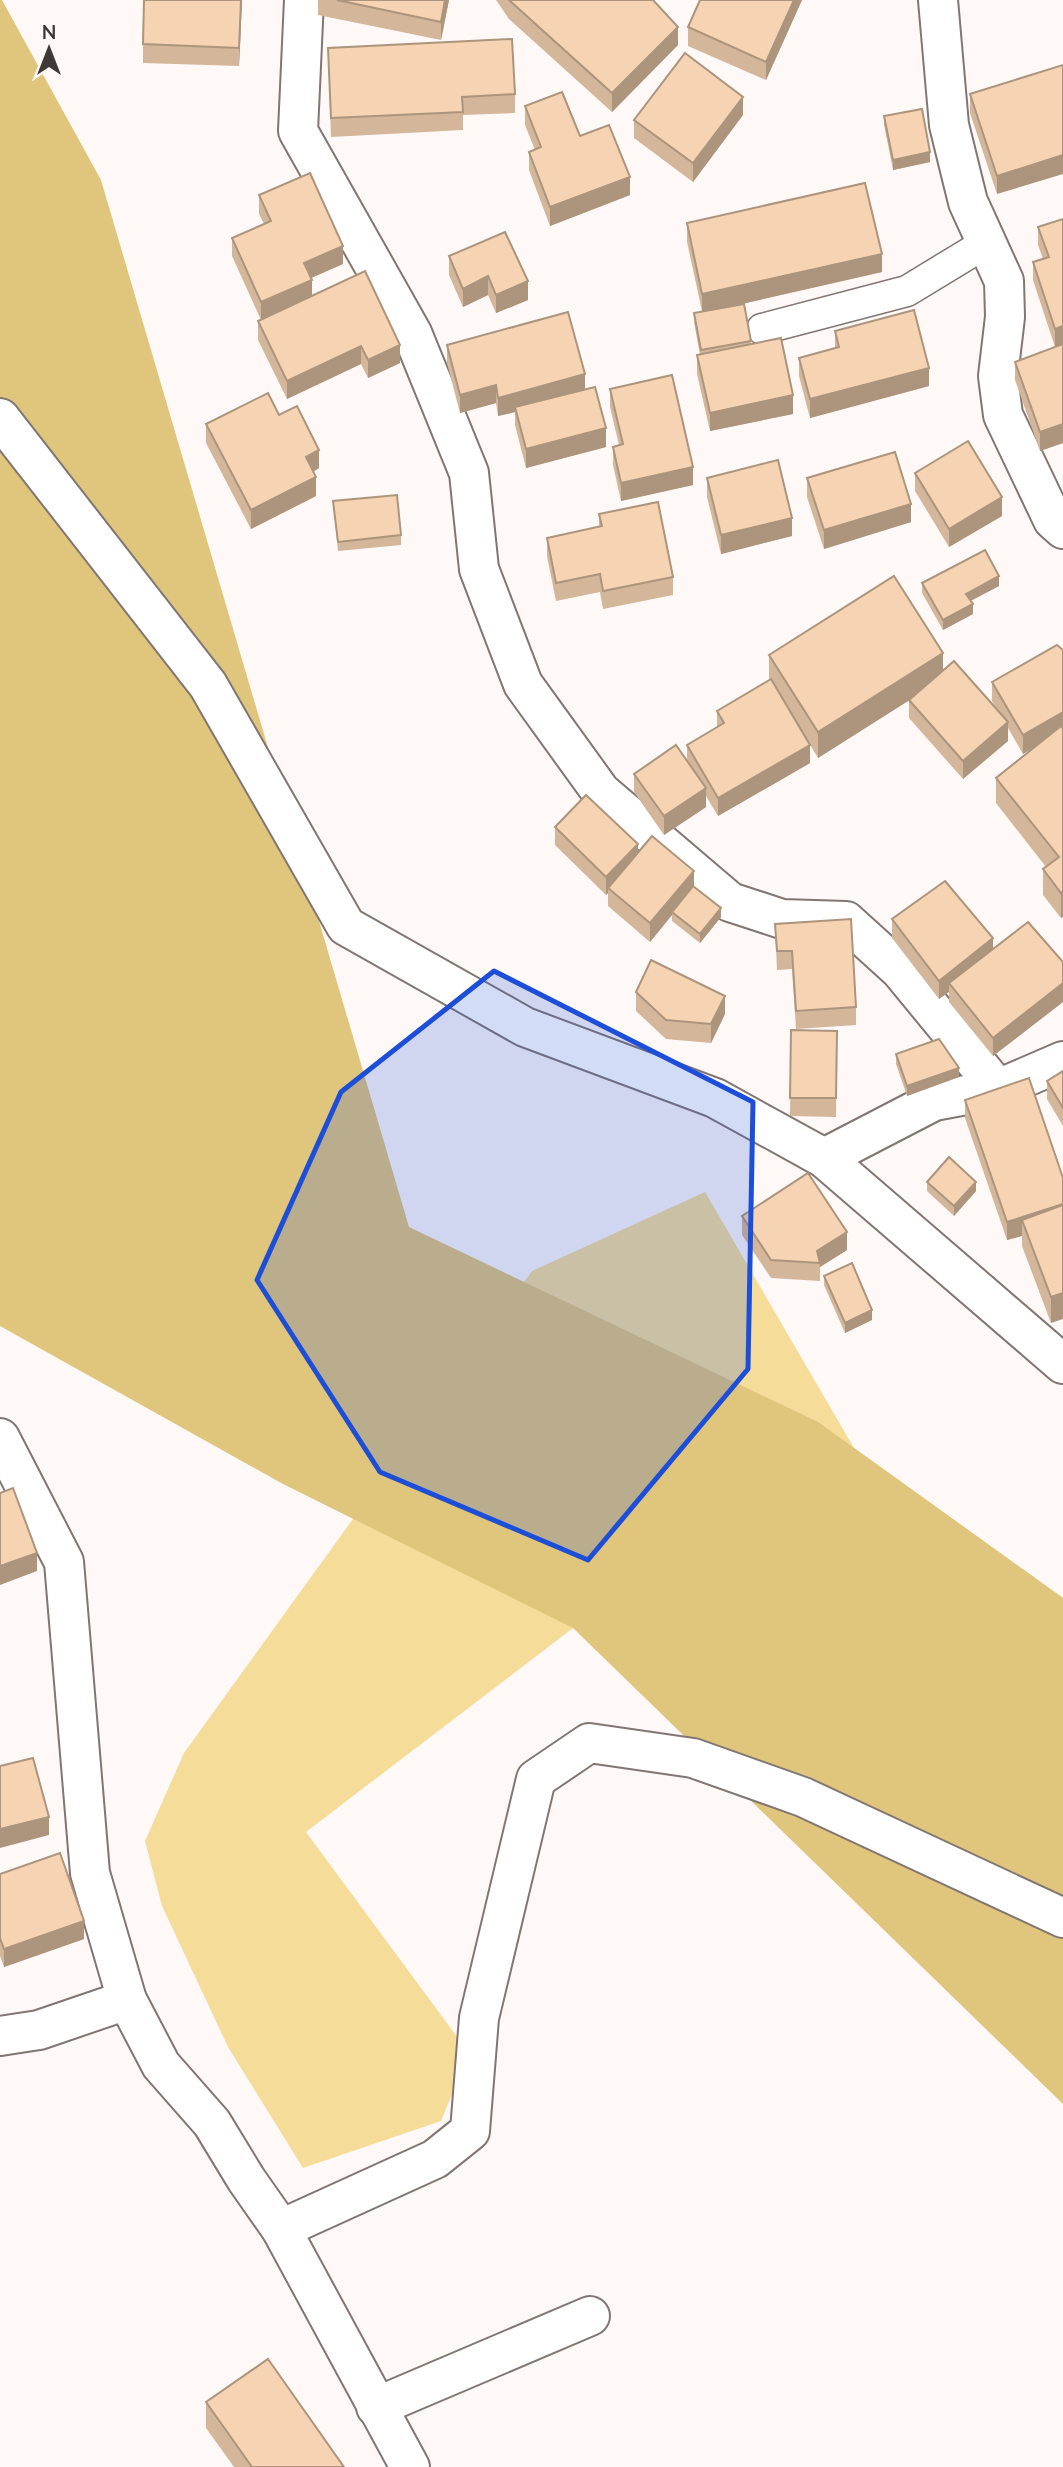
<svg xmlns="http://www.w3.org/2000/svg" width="1063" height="2467" font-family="Lato,sans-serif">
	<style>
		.green { fill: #f5dc99 }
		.forest { fill: #e0c57c }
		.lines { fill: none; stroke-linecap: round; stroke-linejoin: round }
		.service-casing { stroke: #817672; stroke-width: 33 }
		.minor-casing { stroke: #817672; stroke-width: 42 }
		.service { stroke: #fff; stroke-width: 30 }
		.minor { stroke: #fff; stroke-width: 38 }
		.wall { fill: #d4b69a }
		.shaded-wall { fill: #ac947d }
		.building { fill: #f6d4b3; stroke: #ac947d; stroke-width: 2 }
		.marked { fill: #1d4ed8; fill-opacity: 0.2; stroke: #1d4ed8; stroke-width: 5; stroke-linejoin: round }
	</style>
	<rect width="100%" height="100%" fill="#fef8f7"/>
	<polygon class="green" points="705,1192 854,1448 1063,1598 1063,1896 573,1628 306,1832 469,2053 441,2121 303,2168 228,2047 162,1906 145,1841 184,1753 532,1271"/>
	<polygon class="forest" points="0,0 2,0 101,180 409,1227 818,1422 1063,1598 1063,2104 573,1628 283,1484 0,1326"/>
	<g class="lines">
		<defs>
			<polyline id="service" points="762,329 907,291 986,243"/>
			<g id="minor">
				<polyline points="304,0 298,131 412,333 469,473 479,569 523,684 601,792 730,902 782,919 846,921 900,970 998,1089"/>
				<polyline points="938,0 949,125 968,202 1004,281 1005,317 998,376 1003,415 1053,520 1063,529"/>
				<polyline points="0,418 208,685 346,926 525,1027 715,1098 824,1158 1063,1364"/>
				<polyline points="824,1158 934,1101 998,1089 1063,1061"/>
				<polyline points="0,1438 64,1562 90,1873 127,2000 161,2065 212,2123 246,2179 281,2229 410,2467"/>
				<polyline points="0,2036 39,2030 127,2000"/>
				<polyline points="281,2229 435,2159 470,2131 479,2018 536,1779 589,1743 693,1758 803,1797 1063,1918"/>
				<polyline points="376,2407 590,2316"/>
			</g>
		</defs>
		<use href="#service" class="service-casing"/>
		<use href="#minor" class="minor-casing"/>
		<use href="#service" class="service"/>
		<use href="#minor" class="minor"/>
	</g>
	<g class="wall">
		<polygon points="242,0 239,66 143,63 143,44"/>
		<polygon points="318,0 449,0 441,40 318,15"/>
		<polygon points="496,0 653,0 678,45 612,112 509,19"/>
		<polygon points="802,0 766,80 688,46 688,27"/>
		<polygon points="328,48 515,94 515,113 463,115 463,130 331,137"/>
		<polygon points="1063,65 997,194 970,113 970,94"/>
		<polygon points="525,106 580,136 630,195 550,226 529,170 529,152 535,150 525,125"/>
		<polygon points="743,115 693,182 634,138 634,120"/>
		<polygon points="884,116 930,162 893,170 884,125"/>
		<polygon points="259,195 343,264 311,278 312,296 400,363 368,378 361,364 287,399 258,340 258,321 261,320 232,256 232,238 264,224 259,214"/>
		<polygon points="1063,219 1063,443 1040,451 1015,380 1015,362 1055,347 1033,280 1033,262 1043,259 1038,245 1038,227"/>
		<polygon points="687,223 882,272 732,306 751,341 751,344 793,414 710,431 697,374 697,355 700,355 694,322 694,313 702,311 687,242"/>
		<polygon points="505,232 528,300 496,313 488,295 463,307 449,275 449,256"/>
		<polygon points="835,331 929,386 810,418 799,376 799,358 835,348"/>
		<polygon points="447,345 585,389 606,447 526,468 515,425 515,412 498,416 496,403 460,413 447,363"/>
		<polygon points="610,389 693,485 621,501 613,465 613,447 619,445 610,407"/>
		<polygon points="279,415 319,468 313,472 316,496 251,529 206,443 206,424"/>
		<polygon points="915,473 1002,516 949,547 915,491"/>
		<polygon points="707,478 792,536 721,554 707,497"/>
		<polygon points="807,478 911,522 824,549 807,497"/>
		<polygon points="333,501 401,535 401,545 338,551"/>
		<polygon points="599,514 673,577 673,595 603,609 600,592 556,601 547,556 547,538 599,527"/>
		<polygon points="922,583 999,586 971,601 973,614 943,630 922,593"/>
		<polygon points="1063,650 1061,918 1043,895 1043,869 1046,867 996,803 996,778 1035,746 1023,754 1008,728 1008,741 963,779 909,718 909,700 818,758 809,743 810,763 718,816 706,796 706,807 664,835 634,792 634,774 687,761 687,745 717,727 717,711 769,680 769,655 943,671 997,710 992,701 992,682"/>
		<polygon points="555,827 638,852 694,887 721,917 700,943 672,921 672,915 650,942 608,906 608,893 606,895 555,845"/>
		<polygon points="892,919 993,949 1063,962 1063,1002 993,1056 949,1002 949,992 939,999 892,938"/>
		<polygon points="775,924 856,1007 856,1025 796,1029 792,969 777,970"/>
		<polygon points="636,992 725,1014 711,1043 666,1039 636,1011"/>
		<polygon points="791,1030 837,1031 836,1117 790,1116"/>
		<polygon points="896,1054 959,1077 907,1096 896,1064"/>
		<polygon points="1063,1071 1063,1126 1047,1099 1047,1081"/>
		<polygon points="965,1100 1063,1178 1051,1323 1022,1246 1022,1236 1007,1240 965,1118"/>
		<polygon points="927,1182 976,1191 954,1216 927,1191"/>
		<polygon points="742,1216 847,1250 820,1267 820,1281 771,1278 742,1235"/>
		<polygon points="824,1276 872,1320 845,1333 824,1285"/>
		<polygon points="0,1874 84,1939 4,1967 0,1956"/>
		<polygon points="206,2402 344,2467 234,2467 206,2428"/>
	</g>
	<g class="shaded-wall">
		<polygon points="241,0 242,0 239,66 239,48"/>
		<polygon points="445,0 449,0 441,40 441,22"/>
		<polygon points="794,0 802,0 766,80 766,62"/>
		<polygon points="678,27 678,45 612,112 612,93"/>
		<polygon points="743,97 743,115 693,182 693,163"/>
		<polygon points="930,152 930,162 893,170 893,160"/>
		<polygon points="1063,155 1063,174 997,194 997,176"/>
		<polygon points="630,177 630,195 550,226 550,207"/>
		<polygon points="343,246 343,264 304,281 304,263"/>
		<polygon points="882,254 882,272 702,313 702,294"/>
		<polygon points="488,276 488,295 463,307 463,289"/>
		<polygon points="312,280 312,298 261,321 261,302"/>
		<polygon points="528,281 528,300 496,313 496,295"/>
		<polygon points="1063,326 1063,345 1055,347 1055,329"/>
		<polygon points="400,345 400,363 368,378 368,360"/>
		<polygon points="361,346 361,364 287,399 287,381"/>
		<polygon points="929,368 929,386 810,418 810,399"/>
		<polygon points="585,374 585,392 515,407 515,412 498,416 498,398"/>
		<polygon points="496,385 496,403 460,413 460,395"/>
		<polygon points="793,395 793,414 710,431 710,413"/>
		<polygon points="1063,424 1063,443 1040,451 1040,432"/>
		<polygon points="606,428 606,447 526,468 526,449"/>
		<polygon points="319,450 319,468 306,476 306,457"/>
		<polygon points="693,467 693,485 621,501 621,483"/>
		<polygon points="316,477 316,496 251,529 251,510"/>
		<polygon points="1002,497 1002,516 949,547 949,529"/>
		<polygon points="911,504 911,522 824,549 824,530"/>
		<polygon points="792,518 792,536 721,554 721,535"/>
		<polygon points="999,576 999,586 966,603 966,594"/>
		<polygon points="973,604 973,614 943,630 943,620"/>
		<polygon points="943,653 943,679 818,758 818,732"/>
		<polygon points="1063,712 1063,730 1023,754 1023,735"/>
		<polygon points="1008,722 1008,741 963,779 963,761"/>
		<polygon points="810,745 810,763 718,816 718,798"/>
		<polygon points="706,788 706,807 664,835 664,816"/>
		<polygon points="638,844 638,863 608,888 608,893 606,895 606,877"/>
		<polygon points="694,871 694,889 672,912 672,915 650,942 650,923"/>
		<polygon points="1063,891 1063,917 1061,918 1061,893"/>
		<polygon points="721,908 721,917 700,943 700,934"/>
		<polygon points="993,938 993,956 949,983 949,992 939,999 939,981"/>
		<polygon points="1063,983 1063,1002 993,1056 993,1038"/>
		<polygon points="725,996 725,1014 711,1043 711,1024"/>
		<polygon points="959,1068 959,1077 907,1096 907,1086"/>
		<polygon points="976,1182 976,1191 954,1216 954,1206"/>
		<polygon points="1063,1204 1063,1222 1022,1220 1022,1236 1007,1240 1007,1222"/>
		<polygon points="847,1232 847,1250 820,1267 817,1251"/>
		<polygon points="1063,1293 1063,1319 1051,1323 1051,1297"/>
		<polygon points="872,1310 872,1320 845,1333 845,1323"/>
		<polygon points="37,1553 37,1571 0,1585 0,1566"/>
		<polygon points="49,1817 49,1835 0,1848 0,1829"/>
		<polygon points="84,1921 84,1939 4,1967 4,1949"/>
	</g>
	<g class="building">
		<polygon points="144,0 241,0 239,48 143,44"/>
		<polygon points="337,0 445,0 441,22"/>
		<polygon points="509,0 653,0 678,27 612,93"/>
		<polygon points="700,0 794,0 766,62 688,27"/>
		<polygon points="512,39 515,94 462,97 463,112 331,118 328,48"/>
		<polygon points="685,53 743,97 693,163 634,120"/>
		<polygon points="1063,65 1063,155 997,176 970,94"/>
		<polygon points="562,92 580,136 609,125 630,177 550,207 529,152 541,147 525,106"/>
		<polygon points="922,109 930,152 893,160 884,116"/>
		<polygon points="310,173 343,246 304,263 312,280 261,302 232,238 271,221 259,195"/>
		<polygon points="865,183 882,254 702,294 687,223"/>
		<polygon points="1063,219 1063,326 1055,329 1033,262 1049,257 1038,227"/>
		<polygon points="505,232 528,281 496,295 488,276 463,289 449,256"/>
		<polygon points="365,271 400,345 368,360 361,346 287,381 258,321"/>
		<polygon points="744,304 751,341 701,350 694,313"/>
		<polygon points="914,310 929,368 810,399 799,358 839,347 835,331"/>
		<polygon points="568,312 585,374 498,398 496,385 460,395 447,345"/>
		<polygon points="781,338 793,395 710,413 697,355"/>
		<polygon points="1063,344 1063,424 1040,432 1015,362"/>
		<polygon points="672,375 693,467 621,483 613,447 623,444 610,389"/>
		<polygon points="595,387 606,428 526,449 515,407"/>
		<polygon points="268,393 279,415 297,406 319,450 306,457 316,477 251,510 206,424"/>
		<polygon points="968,441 1002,497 949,529 915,473"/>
		<polygon points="895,452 911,504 824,530 807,478"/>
		<polygon points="778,460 792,518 721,535 707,478"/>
		<polygon points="397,495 401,535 338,542 333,501"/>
		<polygon points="658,502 673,577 603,591 600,574 556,583 547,538 602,526 599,514"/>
		<polygon points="985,550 999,576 966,594 973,604 943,620 922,583"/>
		<polygon points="894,576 943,653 818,732 769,655"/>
		<polygon points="1057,645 1063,650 1063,712 1023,735 992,682"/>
		<polygon points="954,661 1008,722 963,761 909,700"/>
		<polygon points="771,679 810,745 718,798 687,745 724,723 717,711"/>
		<polygon points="1061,726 1063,729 1063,891 1061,893 1043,869 1059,857 996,778"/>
		<polygon points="676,745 706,788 664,816 634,774"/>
		<polygon points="586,795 638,844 606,877 555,827"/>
		<polygon points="652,836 694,871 650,923 608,888"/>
		<polygon points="945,881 993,938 939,981 892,919"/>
		<polygon points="693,886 721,908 700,934 672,912"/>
		<polygon points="851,919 856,1007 796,1011 792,951 777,951 775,924"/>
		<polygon points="1028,922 1063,962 1063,983 993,1038 949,983"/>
		<polygon points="651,960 725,996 711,1024 666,1020 636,992"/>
		<polygon points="791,1030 837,1031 836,1098 790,1098"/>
		<polygon points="939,1039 959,1068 907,1086 896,1054"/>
		<polygon points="1063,1071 1063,1108 1047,1081"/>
		<polygon points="1029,1078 1063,1178 1063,1204 1007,1222 965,1100"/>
		<polygon points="949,1157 976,1182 954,1206 927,1182"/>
		<polygon points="808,1173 847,1232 817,1251 820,1263 771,1260 742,1216"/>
		<polygon points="1063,1205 1063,1293 1051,1297 1022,1220"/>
		<polygon points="852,1263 872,1310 845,1323 824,1276"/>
		<polygon points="13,1488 37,1553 0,1566 0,1493"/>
		<polygon points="33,1758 49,1817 0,1829 0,1766"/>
		<polygon points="60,1853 84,1921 4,1949 0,1938 0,1874"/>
		<polygon points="268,2359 344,2467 252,2467 206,2402"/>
	</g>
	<path class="marked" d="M494,971L753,1102L748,1369L588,1560L380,1472L257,1280L341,1092Z"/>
	<g transform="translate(49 49)" stroke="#fef8f7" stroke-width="5" paint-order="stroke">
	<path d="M0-5L12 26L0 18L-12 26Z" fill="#3e3937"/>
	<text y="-10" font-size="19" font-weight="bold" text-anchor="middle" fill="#3e3937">N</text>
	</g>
</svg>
